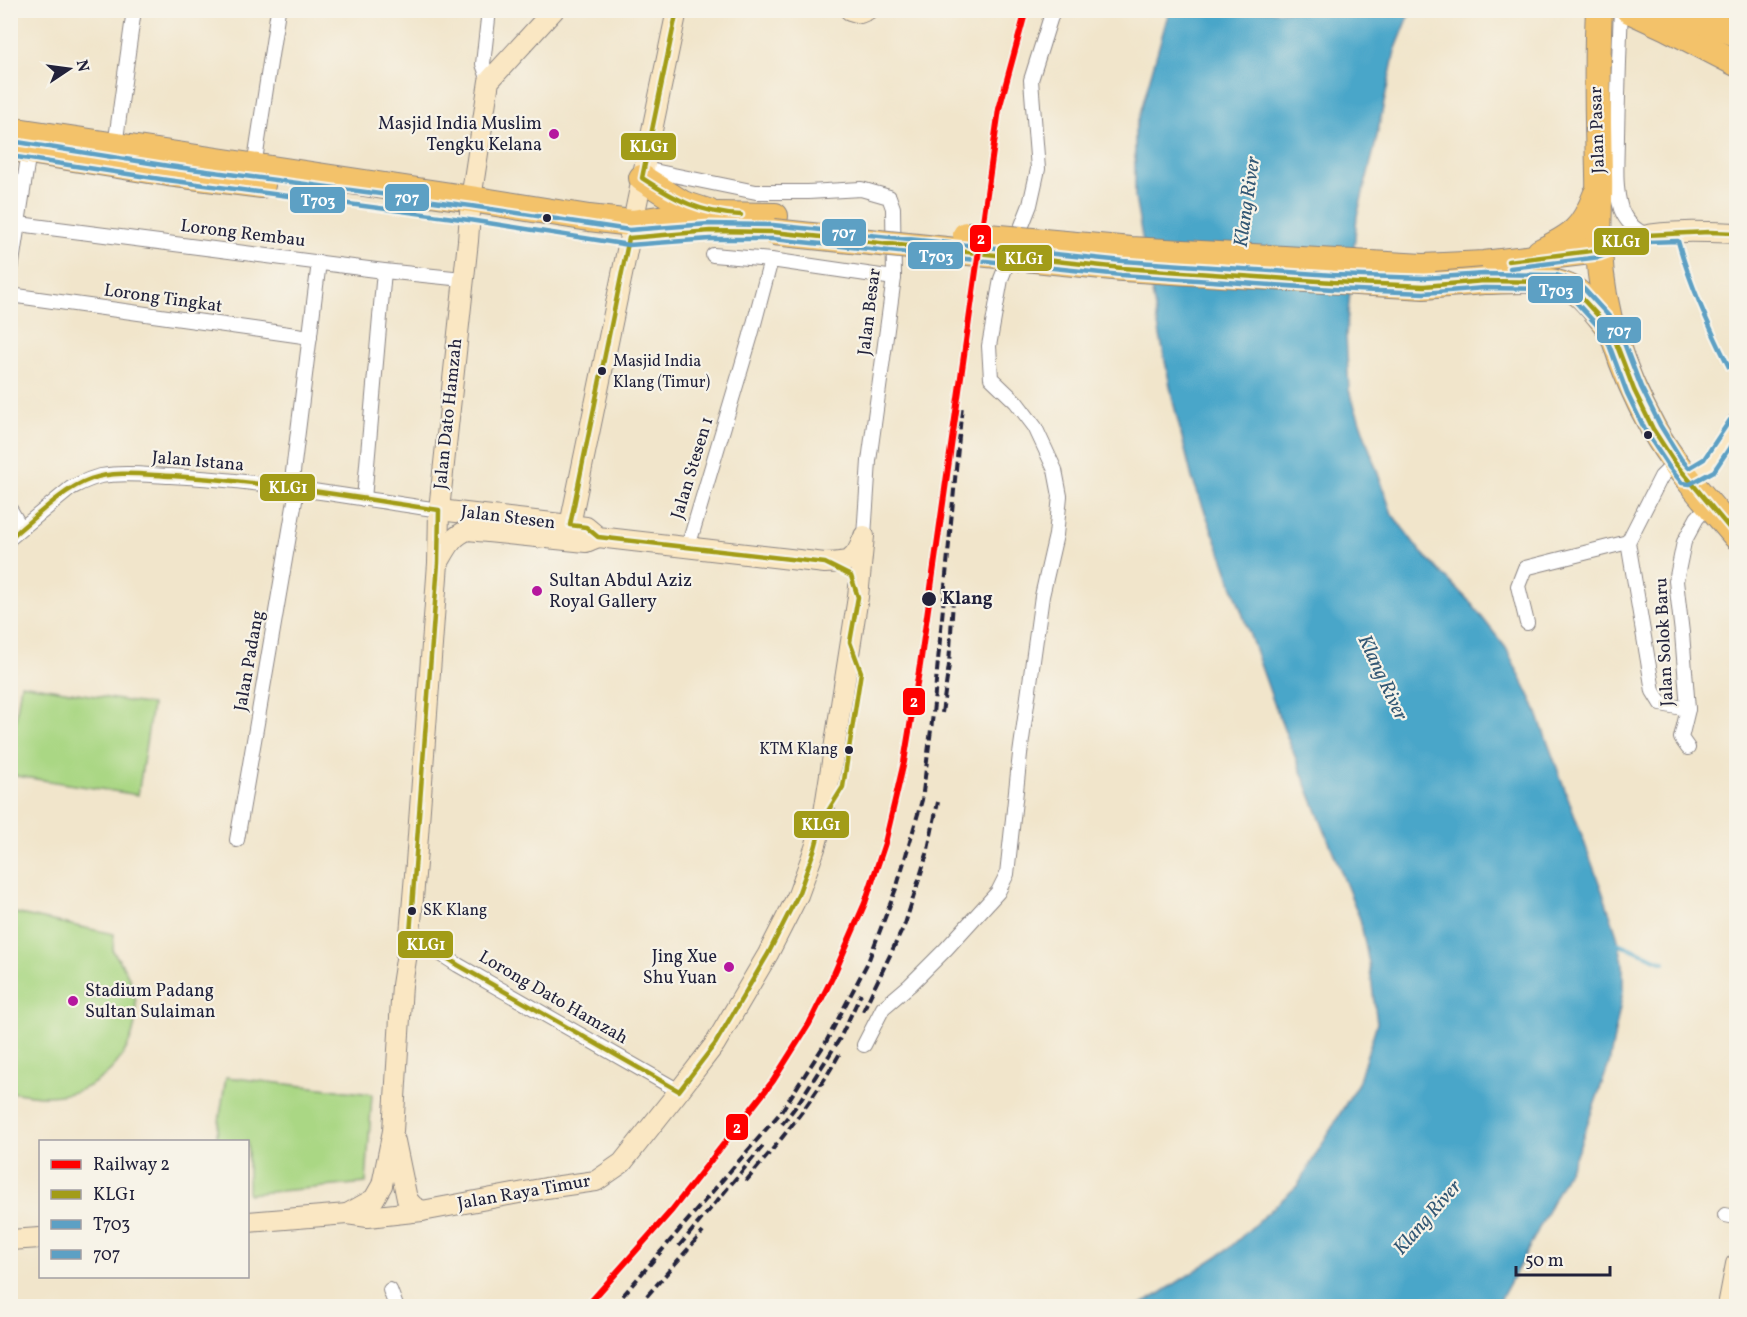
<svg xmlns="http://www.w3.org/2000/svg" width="1747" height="1317" font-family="Vollkorn,serif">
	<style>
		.green { fill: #aad784; stroke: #667c60; stroke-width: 1.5 }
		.water { fill: #4aa6c9; stroke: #366482; stroke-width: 1.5 }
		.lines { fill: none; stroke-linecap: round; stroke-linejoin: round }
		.stream { stroke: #4aa6c9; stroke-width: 4 }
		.street-casing { stroke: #8a8483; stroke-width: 16 }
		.secondary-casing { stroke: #8a8483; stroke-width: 22 }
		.highway-casing { stroke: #8a8483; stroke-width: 28 }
		.street { stroke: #fff; stroke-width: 14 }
		.secondary { stroke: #fae7c3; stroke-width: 20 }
		.highway { stroke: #f3c26a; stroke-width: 26 }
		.rail { stroke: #22223b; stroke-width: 4; stroke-dasharray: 9 4.5; stroke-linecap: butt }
		.highway-bridge-casing { stroke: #8a8483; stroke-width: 28; stroke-linecap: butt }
		.highway-bridge { stroke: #f3c26a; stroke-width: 26 }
		.bus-1-casing { stroke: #f7f3e8; stroke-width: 9 }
		.bus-2-casing { stroke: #f7f3e8; stroke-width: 9 }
		.bus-3-casing { stroke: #f7f3e8; stroke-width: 9 }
		.bus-1 { stroke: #a29c18; stroke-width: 4.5 }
		.bus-2 { stroke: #5da0c4; stroke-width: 4.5 }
		.bus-3 { stroke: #5da0c4; stroke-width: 4.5 }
		.rail-1-casing { stroke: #f7f3e8; stroke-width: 10 }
		.rail-1 { stroke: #f00; stroke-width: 6 }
		.poi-dot { fill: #b5179e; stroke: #f7f3e8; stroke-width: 2 }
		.bus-dot { fill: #22223b; stroke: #f7f3e8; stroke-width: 2 }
		.labels { text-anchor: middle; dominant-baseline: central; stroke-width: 4.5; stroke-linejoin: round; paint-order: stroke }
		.bus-label { font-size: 16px; fill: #22223b; stroke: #f7f3e8; text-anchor: start }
		.poi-label { font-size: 18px; fill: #22223b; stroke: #f7f3e8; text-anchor: end }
		.street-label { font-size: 18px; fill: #22223b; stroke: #f7f3e8 }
		.stop-label { font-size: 18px; font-weight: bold; fill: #22223b; stroke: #f7f3e8; text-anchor: start }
		.water-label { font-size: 20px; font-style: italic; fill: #325774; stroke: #f7f3e8 }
		.line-badge { stroke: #f7f3e8; stroke-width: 2 }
		.badge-label { font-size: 16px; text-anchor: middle; font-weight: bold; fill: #fff }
	</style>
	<rect width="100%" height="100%" fill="#f7f3e8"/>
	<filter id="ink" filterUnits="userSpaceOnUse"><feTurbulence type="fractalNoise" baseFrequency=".0167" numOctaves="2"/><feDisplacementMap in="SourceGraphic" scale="12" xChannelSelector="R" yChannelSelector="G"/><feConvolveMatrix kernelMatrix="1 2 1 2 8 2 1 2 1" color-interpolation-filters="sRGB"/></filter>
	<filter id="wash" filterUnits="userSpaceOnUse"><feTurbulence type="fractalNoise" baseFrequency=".008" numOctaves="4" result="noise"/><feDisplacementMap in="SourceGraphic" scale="24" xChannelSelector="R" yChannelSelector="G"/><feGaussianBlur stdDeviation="1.35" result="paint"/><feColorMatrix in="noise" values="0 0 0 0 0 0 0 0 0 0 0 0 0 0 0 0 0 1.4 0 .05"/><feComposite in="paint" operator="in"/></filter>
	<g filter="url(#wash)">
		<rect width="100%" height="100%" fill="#f1e5cb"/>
		<g class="green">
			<polygon points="21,684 152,705 138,795 11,775 11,751"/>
			<path d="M10,912L114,934L113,951C122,964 130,976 134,991C145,1038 112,1086 65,1094C46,1098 29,1095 11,1092Z"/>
			<polygon points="226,1077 372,1094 366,1183 248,1194 248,1142 216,1141"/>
		</g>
		<polygon class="water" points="1169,11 1411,11 1395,51 1374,150 1357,216 1346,335 1349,390 1392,514 1420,551 1470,602 1506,648 1534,705 1605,899 1617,935 1623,962 1623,991 1609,1064 1577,1153 1530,1246 1497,1306 1138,1306 1161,1293 1227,1250 1298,1185 1358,1083 1377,1023 1369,963 1360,919 1276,709 1223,559 1192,478 1173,401 1157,320 1135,198 1135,131"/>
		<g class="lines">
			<polyline class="stream" points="1615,942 1664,962"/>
		</g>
	</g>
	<g filter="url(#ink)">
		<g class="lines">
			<defs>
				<g id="street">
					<polyline points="489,10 483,64 489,81"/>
					<path d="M1621,10C1619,52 1618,94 1617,135C1617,159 1614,186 1621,209C1626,222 1634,229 1646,235"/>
					<polyline points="115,146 134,10"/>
					<polyline points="254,167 278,10"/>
					<polyline points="644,169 756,192 808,192 861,189 889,197 893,208 894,278 869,461 864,536"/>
					<polyline points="19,224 384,271 463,279"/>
					<polyline points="713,255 771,260 894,278"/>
					<polyline points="10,276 29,151"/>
					<polyline points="10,295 310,337"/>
					<polyline points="1675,463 1661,477 1628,542 1653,691 1661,704 1688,709"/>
					<polyline points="291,488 319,262"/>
					<polyline points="364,499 384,271"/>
					<polyline points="10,509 21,528"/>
					<path d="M10,538L71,488C81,483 90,478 101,476C123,472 147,475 170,476C260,480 349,497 439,510"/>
					<polyline points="688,547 751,335 771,260"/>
					<polyline points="1527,623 1518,586 1525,568 1628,542"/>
					<polyline points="1688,748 1681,738 1688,709 1682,633 1676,581 1684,542 1697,518 1710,504"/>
					<polyline points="237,840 297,489"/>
					<polyline points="410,934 458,965 679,1091"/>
					<polyline points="864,1045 883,1008 910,985 946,949 998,892 1007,874 1020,754 1042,596 1056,535 1060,496 1055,470 1035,427 1016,402 991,378 989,346 1001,279 1030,205 1038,169 1031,80 1053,10"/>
					<polyline points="1725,1215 1736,1217"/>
					<polyline points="390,1290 396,1306"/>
				</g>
				<g id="secondary">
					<polyline points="850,10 860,13 867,10"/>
					<path d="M1599,250C1613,244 1628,239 1643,236C1670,230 1709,232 1736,233"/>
					<polyline points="1687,477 1709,465 1721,449 1736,424"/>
					<path d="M439,510L570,525L586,527L598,537L825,563C847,562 854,563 862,541"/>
					<polyline points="570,525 677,10"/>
					<path d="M439,562C447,548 452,536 468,530L586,542L598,537"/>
					<polyline points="395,1141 407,1199 413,1206 422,1211"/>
					<polyline points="347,1214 374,1199 382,1185 393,1131 402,985 410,934 416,863 438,563 439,510 468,241 471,199 489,81 554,10"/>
					<polyline points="248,1222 347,1214 368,1217 422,1211 546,1188 596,1181 622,1163 679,1091 715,1044 768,954 798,895 815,848 823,819 858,597 864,536"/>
					<polyline points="10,1240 40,1238"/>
					<polyline points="1728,1306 1736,1264"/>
				</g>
				<g id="highway">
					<path d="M1599,10C1596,65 1598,119 1599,174C1600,200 1597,226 1599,251C1602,314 1623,374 1653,428C1675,468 1707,501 1736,536"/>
					<polyline points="1629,10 1666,27 1736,63"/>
					<polyline points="1672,10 1736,33"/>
					<polyline points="10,130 471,199 589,218 632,223 665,218 719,215 775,216"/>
					<polyline points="23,150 168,173 262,185"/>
					<polyline points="642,178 683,204 708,212"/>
					<path d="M1540,252C1573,236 1583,230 1596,195"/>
					<polyline points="1423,267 1484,264 1599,250"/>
					<path d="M1484,281C1508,281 1546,276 1568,287C1586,295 1598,315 1611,330"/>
				</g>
			</defs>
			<use href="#street" class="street-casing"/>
			<use href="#secondary" class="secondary-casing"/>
			<use href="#highway" class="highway-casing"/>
			<use href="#street" class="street"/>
			<use href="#secondary" class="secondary"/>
			<use href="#highway" class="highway"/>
			<g class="rail">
				<polyline points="942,713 949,665 953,600"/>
				<polyline points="863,1011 905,924 927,854 938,802"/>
				<polyline points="782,1124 797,1105 839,1040 861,994"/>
				<path d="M746,1181C780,1141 814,1100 840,1053"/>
				<polyline points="679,1246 764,1145"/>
				<polyline points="614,1306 781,1112 826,1042 868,962 897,886 922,800 933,714 962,405"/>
				<polyline points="638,1306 703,1232"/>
			</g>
			<defs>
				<g id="highway-bridge">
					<polyline points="773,232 1122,268 1424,286 1484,281"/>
					<polyline points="966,235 1131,250 1423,267"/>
				</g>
			</defs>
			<use href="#highway-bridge" class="highway-bridge-casing"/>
			<use href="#highway-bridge" class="highway-bridge"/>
			<defs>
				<g id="bus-1">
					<path d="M677,10L642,178C676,200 700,213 741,215"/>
					<polyline points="1508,261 1599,250 1619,242 1646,235 1709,232 1736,233"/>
					<path d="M10,538C35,518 62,489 91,479C116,470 146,475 172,476C262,481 350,497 439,510L438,563L410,934L458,965L679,1091L715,1044L768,954L798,895L815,848L823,819L843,787L861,672L850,642L858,597L851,576L825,563L598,537L586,527L570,525L629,238L710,231L773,232L1122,268L1333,282L1424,286L1484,281L1555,282L1569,287L1579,295L1611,330L1634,390L1653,429L1675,463L1736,536"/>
				</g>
				<g id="bus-2">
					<polyline points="10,156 167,180 469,220 629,245 710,239 773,239 1121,275 1333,289 1424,293 1484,288 1554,289 1565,294 1574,300 1605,334 1627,393 1646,432 1669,467 1682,483 1690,484 1714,471 1736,438"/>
					<path d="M1510,268L1600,257L1621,249L1647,242L1678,241C1690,285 1709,327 1729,367"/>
				</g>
				<polyline id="bus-3" points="11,141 169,166 471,206 629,230 709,224 773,225 1123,261 1333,275 1424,278 1484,274 1556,275 1572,280 1584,289 1617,325 1641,387 1660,425 1681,459 1689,468 1704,459 1730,420"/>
			</defs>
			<use href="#bus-1" class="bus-1-casing"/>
			<use href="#bus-2" class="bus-2-casing"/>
			<use href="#bus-3" class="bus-3-casing"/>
			<use href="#bus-1" class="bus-1"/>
			<use href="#bus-2" class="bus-2"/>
			<use href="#bus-3" class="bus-3"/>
			<defs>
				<polyline id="rail-1" points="587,1306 672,1210 773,1081 809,1024 834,974 865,903 885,843 904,762 920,665 999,109 1026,10"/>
			</defs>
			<use href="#rail-1" class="rail-1-casing"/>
			<use href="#rail-1" class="rail-1"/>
		</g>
	</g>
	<g class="poi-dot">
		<circle cx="554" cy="134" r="6"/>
		<circle cx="537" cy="591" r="6"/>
		<circle cx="729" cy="967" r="6"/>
		<circle cx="73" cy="1001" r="6"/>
	</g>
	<g class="bus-dot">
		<circle cx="547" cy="218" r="5"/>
		<circle cx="602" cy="371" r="5"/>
		<circle cx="1648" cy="435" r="5"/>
		<circle cx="929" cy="599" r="8"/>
		<circle cx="849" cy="750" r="5"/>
		<circle cx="412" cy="911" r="5"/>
	</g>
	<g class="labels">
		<g class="bus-label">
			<text x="613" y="362">Masjid India<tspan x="613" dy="21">Klang (Timur)</tspan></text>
			<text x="838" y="750" text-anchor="end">KTM Klang</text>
			<text x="423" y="911">SK Klang</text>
		</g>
		<g class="poi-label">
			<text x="542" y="124">Masjid India Muslim<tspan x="542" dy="21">Tengku Kelana</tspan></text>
			<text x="549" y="581" text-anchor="start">Sultan Abdul Aziz<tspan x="549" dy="21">Royal Gallery</tspan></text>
			<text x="717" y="957">Jing Xue<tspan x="717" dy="21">Shu Yuan</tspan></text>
			<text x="85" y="991" text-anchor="start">Stadium Padang<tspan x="85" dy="21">Sultan Sulaiman</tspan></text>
		</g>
		<g class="street-label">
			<text transform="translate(1598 130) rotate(-92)">Jalan Pasar</text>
			<text transform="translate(243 234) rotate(7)">Lorong Rembau</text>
			<text transform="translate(163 299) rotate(8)">Lorong Tingkat</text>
			<text transform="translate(870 312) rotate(-83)">Jalan Besar</text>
			<text transform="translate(449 414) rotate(-84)">Jalan Dato Hamzah</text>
			<text transform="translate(198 462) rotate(5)">Jalan Istana</text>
			<text transform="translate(693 468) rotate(-73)">Jalan Stesen 1</text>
			<text transform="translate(508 518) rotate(7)">Jalan Stesen</text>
			<text transform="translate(1665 642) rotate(-93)">Jalan Solok Baru</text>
			<text transform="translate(250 661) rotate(-80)">Jalan Padang</text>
			<text transform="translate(553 998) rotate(30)">Lorong Dato Hamzah</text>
			<text transform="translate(524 1193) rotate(-10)">Jalan Raya Timur</text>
		</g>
		<g class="stop-label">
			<text x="942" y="599">Klang</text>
		</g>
		<g class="water-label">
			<text transform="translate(1248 202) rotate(-82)">Klang River</text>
			<text transform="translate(1382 678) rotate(65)">Klang River</text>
			<text transform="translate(1428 1218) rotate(-49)">Klang River</text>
		</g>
	</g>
	<g class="line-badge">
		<rect x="620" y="132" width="57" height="29" rx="6" fill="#a29c18"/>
		<rect x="384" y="183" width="46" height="29" rx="6" fill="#5da0c4"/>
		<rect x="289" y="186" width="57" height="28" rx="6" fill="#5da0c4"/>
		<rect x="821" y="218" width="46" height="29" rx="6" fill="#5da0c4"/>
		<rect x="969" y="224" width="23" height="29" rx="6" fill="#f00"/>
		<rect x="1593" y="227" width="57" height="29" rx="6" fill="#a29c18"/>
		<rect x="907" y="241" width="57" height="29" rx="6" fill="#5da0c4"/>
		<rect x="996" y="244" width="57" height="28" rx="6" fill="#a29c18"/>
		<rect x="1527" y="275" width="57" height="29" rx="6" fill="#5da0c4"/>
		<rect x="1596" y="316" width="46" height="28" rx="6" fill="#5da0c4"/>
		<rect x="259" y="473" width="57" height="29" rx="6" fill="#a29c18"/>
		<rect x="902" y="687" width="24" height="29" rx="6" fill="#f00"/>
		<rect x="793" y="810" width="57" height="29" rx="6" fill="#a29c18"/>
		<rect x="397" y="930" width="57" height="29" rx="6" fill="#a29c18"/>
		<rect x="725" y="1113" width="24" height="28" rx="6" fill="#f00"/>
	</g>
	<g class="badge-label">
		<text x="649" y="152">KLG1</text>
		<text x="407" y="203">707</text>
		<text x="318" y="206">T703</text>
		<text x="844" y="238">707</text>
		<text x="981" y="244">2</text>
		<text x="1621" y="247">KLG1</text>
		<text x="936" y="262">T703</text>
		<text x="1024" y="264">KLG1</text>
		<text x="1556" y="296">T703</text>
		<text x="1619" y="336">707</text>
		<text x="288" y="493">KLG1</text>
		<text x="914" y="707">2</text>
		<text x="821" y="830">KLG1</text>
		<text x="426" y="950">KLG1</text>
		<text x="737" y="1133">2</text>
	</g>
	<rect width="1747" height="1317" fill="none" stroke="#f7f3e8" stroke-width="36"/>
	<rect x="39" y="1140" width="210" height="138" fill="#f7f3e8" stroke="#a29fa3" stroke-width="1.5"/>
	<rect x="51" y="1160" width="30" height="9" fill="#ff0000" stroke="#a29fa3" stroke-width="1.5"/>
	<text x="93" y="1170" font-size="18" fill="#22223b">Railway 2</text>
	<rect x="51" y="1190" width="30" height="9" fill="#a29c18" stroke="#a29fa3" stroke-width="1.5"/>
	<text x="93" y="1200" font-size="18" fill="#22223b">KLG1</text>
	<rect x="51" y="1220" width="30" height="9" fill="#5da0c4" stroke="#a29fa3" stroke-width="1.5"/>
	<text x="93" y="1230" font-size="18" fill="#22223b">T703</text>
	<rect x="51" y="1250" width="30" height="9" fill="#5da0c4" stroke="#a29fa3" stroke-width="1.5"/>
	<text x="93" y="1260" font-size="18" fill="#22223b">707</text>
	<g transform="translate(69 69) rotate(77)" stroke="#f7f3e8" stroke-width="4.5" paint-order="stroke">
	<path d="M0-4.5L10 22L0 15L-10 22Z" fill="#22223b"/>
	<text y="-9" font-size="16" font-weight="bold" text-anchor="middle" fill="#22223b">N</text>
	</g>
	<path d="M1516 1266v9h94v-9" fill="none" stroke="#22223b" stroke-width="3"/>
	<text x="1525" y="1266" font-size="18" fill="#22223b" stroke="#f7f3e8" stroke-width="4.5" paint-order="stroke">50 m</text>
</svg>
